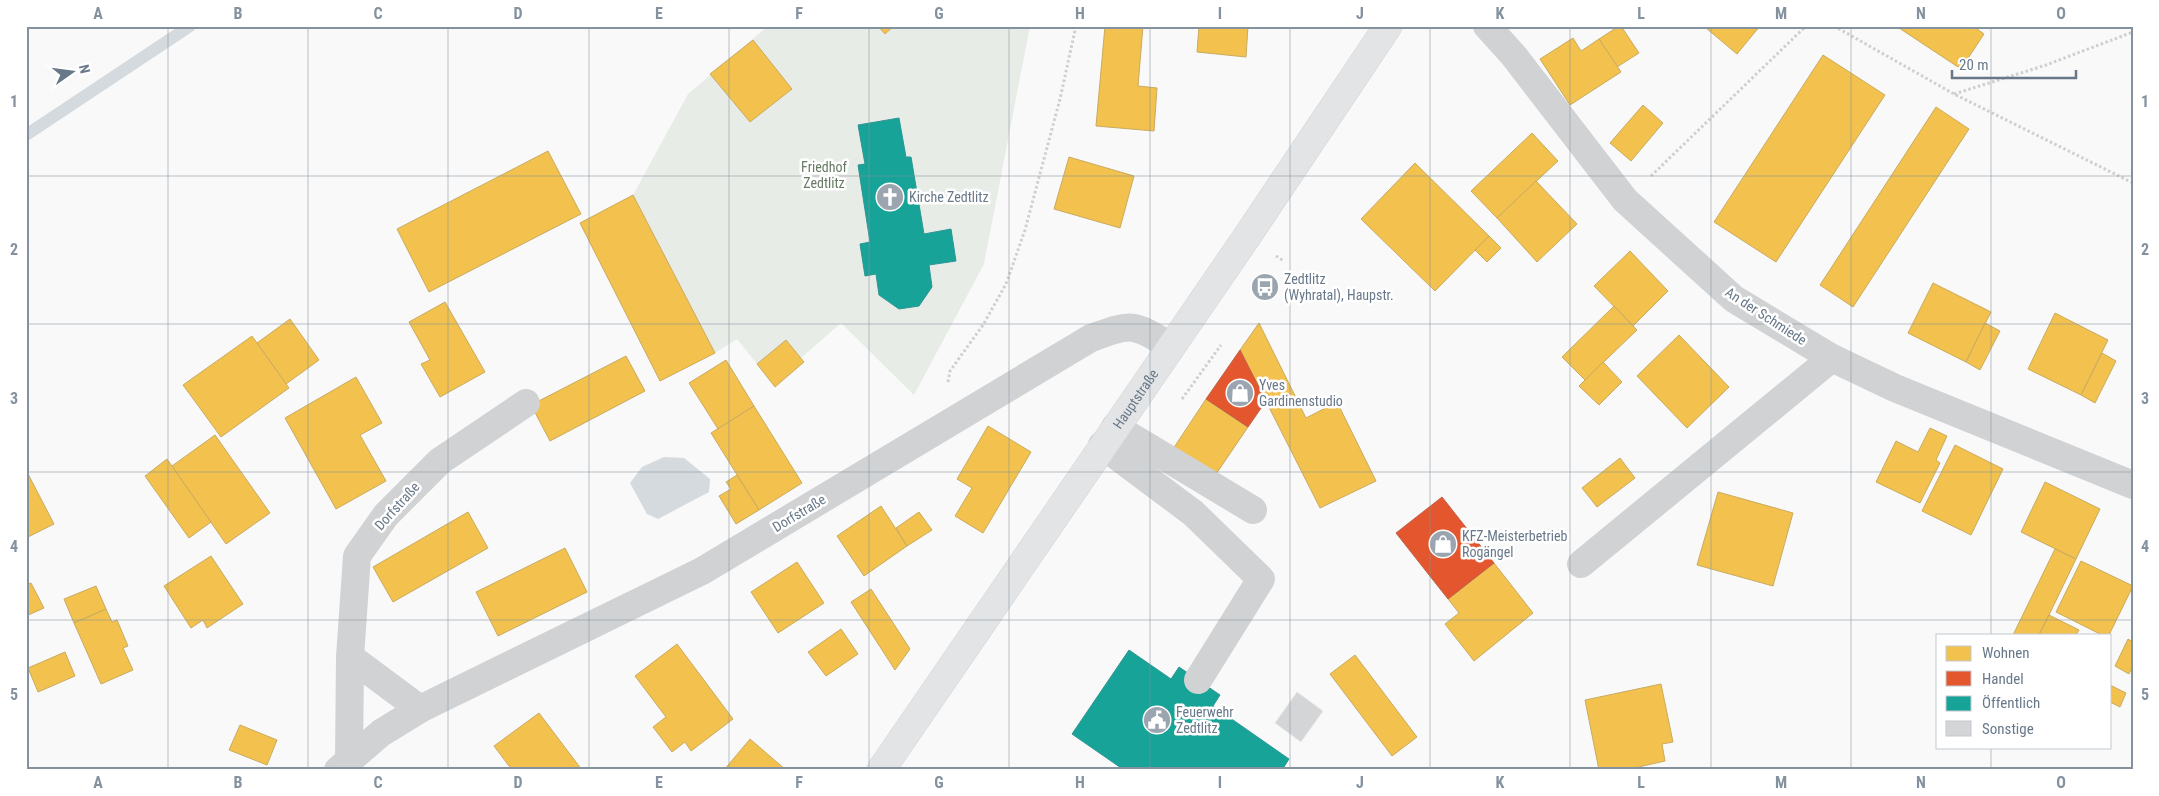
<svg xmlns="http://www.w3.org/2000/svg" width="2159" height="796" font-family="'Roboto Condensed',sans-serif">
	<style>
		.green { fill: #e8ece7 }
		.water { fill: #d4dade }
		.homes { fill: #f2c14e; stroke: #c9ab60 }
		.shops { fill: #e4572e; stroke: #bf6149 }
		.public { fill: #17a398; stroke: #2f9694 }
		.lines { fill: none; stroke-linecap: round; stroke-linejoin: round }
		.stream { stroke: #d4dade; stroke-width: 12 }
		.building { fill: #d4d5d6; stroke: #e8e8e8 }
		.major-casing { stroke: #d4d5d7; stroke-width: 29 }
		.path { stroke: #cecfd0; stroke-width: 3; stroke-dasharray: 2.5 2.5; stroke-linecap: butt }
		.minor { stroke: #d1d2d4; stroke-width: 28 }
		.major { stroke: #e3e4e5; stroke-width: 28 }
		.grid { fill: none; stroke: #84919e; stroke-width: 1; stroke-opacity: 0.55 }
		.labels { text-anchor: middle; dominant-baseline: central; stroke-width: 5; stroke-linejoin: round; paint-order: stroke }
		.park-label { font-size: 14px; fill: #667a63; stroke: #fff }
		.poi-label { font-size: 14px; fill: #687889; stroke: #fff; text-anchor: start }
		.street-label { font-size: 14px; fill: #687889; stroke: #fff }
		.neatline { fill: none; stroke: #84919e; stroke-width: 2 }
		.grid-label { font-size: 16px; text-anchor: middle; font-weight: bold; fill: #84919e }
	</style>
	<rect width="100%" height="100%" fill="#f9f9f9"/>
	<polygon class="green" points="768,26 879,26 885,34 895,26 1030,26 984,264 914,395 841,323 801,358 786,340 757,364 737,339 715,353 633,195 688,94"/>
	<polygon class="water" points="664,457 684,458 710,479 709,492 658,519 647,514 630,483 642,467"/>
	<g class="homes">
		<polygon points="878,26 894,26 885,34"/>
		<polygon points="1105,26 1143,26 1138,86 1157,88 1154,131 1096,126"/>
		<polygon points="1199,26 1248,26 1246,57 1197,52"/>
		<polygon points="1619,26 1621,26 1639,53 1617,67 1599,39"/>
		<polygon points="1708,26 1760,26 1737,54 1706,28"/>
		<polygon points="1896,26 1973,26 1984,34 1961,69"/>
		<polygon points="1573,38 1581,51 1599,39 1621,72 1570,105 1540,59"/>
		<polygon points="753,40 792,89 750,122 710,74"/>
		<polygon points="1823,55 1885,95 1776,262 1714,222"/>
		<polygon points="1643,105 1663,123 1631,161 1610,143"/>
		<polygon points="1936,107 1969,129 1853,307 1820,285"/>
		<polygon points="1532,133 1558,161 1497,218 1471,191"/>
		<polygon points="548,151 581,214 429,292 397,229"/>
		<polygon points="1069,157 1134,176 1120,228 1054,209"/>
		<polygon points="1415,163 1489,236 1435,291 1361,219"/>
		<polygon points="1536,181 1577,224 1537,262 1497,218"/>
		<polygon points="633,195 715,353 660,381 580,223"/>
		<polygon points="1489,236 1501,248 1487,262 1475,250"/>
		<polygon points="1630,251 1668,291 1633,326 1594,286"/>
		<polygon points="1933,283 1991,312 1966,362 1908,333"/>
		<polygon points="445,302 485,372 440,397 421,364 430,360 409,322"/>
		<polygon points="1614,306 1637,330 1585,380 1562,357"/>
		<polygon points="2055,313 2108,340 2081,395 2028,369"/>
		<polygon points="290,319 319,360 286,384 257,343"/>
		<polygon points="1259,323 1306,418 1337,402 1376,481 1320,508 1240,350"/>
		<polygon points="1985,323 2000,331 1980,370 1966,362"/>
		<polygon points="1679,335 1729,387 1687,428 1637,376"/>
		<polygon points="252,336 289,388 221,437 183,385"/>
		<polygon points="786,340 804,362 775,387 757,364"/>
		<polygon points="2102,353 2116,361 2095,403 2081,395"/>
		<polygon points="626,356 645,391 550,441 531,405"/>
		<polygon points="726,360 754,406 718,429 689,383"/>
		<polygon points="1603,362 1622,382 1599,405 1579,386"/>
		<polygon points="356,377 382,423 360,435 386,481 336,509 285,418"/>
		<polygon points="1206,399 1248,427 1212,480 1171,452"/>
		<polygon points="754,406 802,483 759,510 711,433"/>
		<polygon points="988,426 1031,452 983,533 955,516 972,488 957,479"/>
		<polygon points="1930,428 1947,436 1936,460 1940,463 1920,503 1876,482 1896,441 1918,452"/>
		<polygon points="215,435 270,513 226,544 172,466"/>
		<polygon points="1955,445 2003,469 1971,535 1922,511"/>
		<polygon points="1620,458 1635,478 1597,507 1582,488"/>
		<polygon points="167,459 211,522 189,538 145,476"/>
		<polygon points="26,470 54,524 26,538"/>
		<polygon points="737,475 759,510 736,524 719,496 731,489 726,482"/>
		<polygon points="2045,482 2100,509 2076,559 2021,532"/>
		<polygon points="1718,492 1793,513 1773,586 1697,565"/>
		<polygon points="881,506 907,546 864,576 837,536"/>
		<polygon points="468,512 488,548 393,602 373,567"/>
		<polygon points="919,512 932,530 907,546 896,528"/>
		<polygon points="565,548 587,592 498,636 476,592"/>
		<polygon points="2055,549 2076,559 2049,615 2039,635 2013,635"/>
		<polygon points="211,556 243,604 207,628 203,620 191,628 164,586"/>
		<polygon points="2081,561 2133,586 2109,635 2102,635 2056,612"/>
		<polygon points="797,562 824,603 778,633 751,592"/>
		<polygon points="1494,563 1533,613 1474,661 1445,624 1459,613 1448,599"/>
		<polygon points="31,583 44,608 26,616 26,585"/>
		<polygon points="96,586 106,609 74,623 64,599"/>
		<polygon points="871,589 910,649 895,670 851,602"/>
		<polygon points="106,609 112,622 117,620 128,646 123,648 133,670 101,684 74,623"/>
		<polygon points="2049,615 2079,630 2076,635 2039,635"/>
		<polygon points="841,629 858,654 826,676 808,652"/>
		<polygon points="2128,639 2133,642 2133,665 2129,674 2115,666"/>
		<polygon points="677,644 733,719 691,751 685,742 672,752 653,727 666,717 635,676"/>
		<polygon points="65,652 75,676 38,692 28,668"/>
		<polygon points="1355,655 1417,737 1392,756 1330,674"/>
		<polygon points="1661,684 1673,742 1662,744 1665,761 1625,770 1599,770 1585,700"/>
		<polygon points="2110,685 2126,693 2120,707 2110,702"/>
		<polygon points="539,713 582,770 512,770 494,746"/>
		<polygon points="240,725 277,740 267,765 229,750"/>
		<polygon points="750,739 786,770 724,770"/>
	</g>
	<g class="shops">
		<polygon points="1240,350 1266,401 1248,427 1206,399"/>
		<polygon points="1442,497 1494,563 1448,599 1396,533"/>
	</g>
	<g class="public">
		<polygon points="899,118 906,157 911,157 924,234 951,229 956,261 929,265 932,287 919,306 899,309 879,295 876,274 865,276 860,244 870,242 858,165 865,164 858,125"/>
		<polygon points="1129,650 1171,679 1179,667 1220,695 1213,706 1289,759 1282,770 1124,770 1072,734"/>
	</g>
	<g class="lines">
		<polyline class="stream" points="26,135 190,26"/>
	</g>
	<polygon class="building" points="1297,692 1323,711 1301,742 1275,723"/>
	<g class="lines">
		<defs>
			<g id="major">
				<path id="s1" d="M881,770L1248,235L1388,26"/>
			</g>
		</defs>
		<use href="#major" class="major-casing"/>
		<g class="path">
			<polyline points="1834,26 1954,94 2133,183"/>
			<polyline points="1954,94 2046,65 2133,32"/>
			<polyline points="1651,176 1806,26"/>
			<polyline points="1276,256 1284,261"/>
			<polyline points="948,382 950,371 983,325 1006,284 1025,230 1060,99 1076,26"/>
			<polyline points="1182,399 1221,345"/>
		</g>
		<g class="minor">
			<polyline points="1487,26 1514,56 1625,200 1734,299 1832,358 1895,388 2133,485"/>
			<polyline points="1115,427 1253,510"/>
			<polyline points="1102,445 1193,513 1261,579 1198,680"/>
			<polyline points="1581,564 1832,358"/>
			<polyline points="420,709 350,657 357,556 386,515 440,461 526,403"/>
			<polyline points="349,760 350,657"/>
			<path d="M338,770L381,733L420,709L702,571L1091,338C1132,323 1133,323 1170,346"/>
		</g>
		<use href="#major" class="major"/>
	</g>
	<path class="grid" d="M168,26V770M308,26V770M448,26V770M589,26V770M729,26V770M869,26V770M1009,26V770M1150,26V770M1290,26V770M1430,26V770M1570,26V770M1711,26V770M1851,26V770M1991,26V635M26,176H2133M26,324H2133M26,472H2133M26,620H2133M1991,747V770"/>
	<defs>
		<symbol id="church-disc" viewBox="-11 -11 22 22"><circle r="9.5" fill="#9ba5b0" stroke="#fff"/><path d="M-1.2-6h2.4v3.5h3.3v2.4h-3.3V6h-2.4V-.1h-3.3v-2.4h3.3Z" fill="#fff"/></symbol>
		<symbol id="bus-disc" viewBox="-11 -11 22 22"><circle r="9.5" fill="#9ba5b0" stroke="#fff"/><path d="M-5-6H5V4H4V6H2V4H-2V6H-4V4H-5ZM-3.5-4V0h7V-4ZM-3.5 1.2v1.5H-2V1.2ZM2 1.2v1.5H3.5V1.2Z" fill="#fff"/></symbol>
		<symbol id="shop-disc" viewBox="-11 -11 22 22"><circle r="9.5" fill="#9ba5b0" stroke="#fff"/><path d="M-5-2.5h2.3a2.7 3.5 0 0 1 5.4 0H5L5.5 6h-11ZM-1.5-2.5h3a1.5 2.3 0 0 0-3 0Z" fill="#fff"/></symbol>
		<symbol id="civic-disc" viewBox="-11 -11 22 22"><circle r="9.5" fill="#9ba5b0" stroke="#fff"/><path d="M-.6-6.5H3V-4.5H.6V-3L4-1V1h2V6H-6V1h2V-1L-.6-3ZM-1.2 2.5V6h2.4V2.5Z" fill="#fff"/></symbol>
	</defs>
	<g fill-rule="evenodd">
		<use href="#church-disc" x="874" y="181" width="32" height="32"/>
		<use href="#bus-disc" x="1249" y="271" width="32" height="32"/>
		<use href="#shop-disc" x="1224" y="377" width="32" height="32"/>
		<use href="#shop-disc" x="1427" y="528" width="32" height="32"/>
		<use href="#civic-disc" x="1141" y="704" width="32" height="32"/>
	</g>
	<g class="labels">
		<g class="park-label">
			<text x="824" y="167">Friedhof<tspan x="824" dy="16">Zedtlitz</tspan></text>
		</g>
		<g class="poi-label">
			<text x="909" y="197">Kirche Zedtlitz</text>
			<text x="1284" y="279">Zedtlitz<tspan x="1284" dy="16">(Wyhratal), Haupstr.</tspan></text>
			<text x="1259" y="385">Yves<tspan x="1259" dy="16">Gardinenstudio</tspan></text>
			<text x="1462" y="536">KFZ-Meisterbetrieb<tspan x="1462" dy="16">Rogängel</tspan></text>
			<text x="1176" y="712">Feuerwehr<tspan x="1176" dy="16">Zedtlitz</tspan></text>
		</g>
		<g class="street-label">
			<text transform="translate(1766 316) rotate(33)">An der Schmiede</text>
			<text stroke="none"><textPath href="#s1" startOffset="450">Hauptstraße</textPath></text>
			<text transform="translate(397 506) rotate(-48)">Dorfstraße</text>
			<text transform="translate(799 513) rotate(-31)">Dorfstraße</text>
		</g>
	</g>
	<rect width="2159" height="796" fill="none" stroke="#ffffff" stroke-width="55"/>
	<rect x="1936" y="634" width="175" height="115" fill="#ffffff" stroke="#c3c9d0"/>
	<rect x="1946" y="646" width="25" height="15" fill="#f2c14e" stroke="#c3c9d0"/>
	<text x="1982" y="658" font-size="15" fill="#687889">Wohnen</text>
	<rect x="1946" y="671" width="25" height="15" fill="#e4572e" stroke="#c3c9d0"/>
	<text x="1982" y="684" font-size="15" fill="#687889">Handel</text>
	<rect x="1946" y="696" width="25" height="15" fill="#17a398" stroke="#c3c9d0"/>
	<text x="1982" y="708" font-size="15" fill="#687889">Öffentlich</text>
	<rect x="1946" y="721" width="25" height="15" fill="#d4d5d6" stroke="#c3c9d0"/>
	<text x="1982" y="734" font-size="15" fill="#687889">Sonstige</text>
	<g transform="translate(72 72) rotate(76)" stroke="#ffffff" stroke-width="4" paint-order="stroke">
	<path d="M0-4L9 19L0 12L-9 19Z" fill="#687889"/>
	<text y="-8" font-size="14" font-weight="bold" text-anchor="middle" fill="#687889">N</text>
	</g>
	<path d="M1952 70v8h124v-8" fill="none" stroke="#687889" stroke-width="2.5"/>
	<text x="1959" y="70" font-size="15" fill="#687889" stroke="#ffffff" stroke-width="4" paint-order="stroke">20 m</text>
	<rect x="28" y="28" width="2104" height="740" class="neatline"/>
	<g class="grid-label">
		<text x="98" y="19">A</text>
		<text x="238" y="19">B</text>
		<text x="378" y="19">C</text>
		<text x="518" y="19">D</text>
		<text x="659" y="19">E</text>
		<text x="799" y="19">F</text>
		<text x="939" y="19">G</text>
		<text x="1080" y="19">H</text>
		<text x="1220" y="19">I</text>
		<text x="1360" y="19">J</text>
		<text x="1500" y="19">K</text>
		<text x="1641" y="19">L</text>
		<text x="1781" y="19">M</text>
		<text x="1921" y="19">N</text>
		<text x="2061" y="19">O</text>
		<text x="14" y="107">1</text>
		<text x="2145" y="107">1</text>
		<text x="14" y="255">2</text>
		<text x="2145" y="255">2</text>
		<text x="14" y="404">3</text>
		<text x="2145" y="404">3</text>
		<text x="14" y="552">4</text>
		<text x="2145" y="552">4</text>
		<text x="14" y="700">5</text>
		<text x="2145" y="700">5</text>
		<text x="98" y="788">A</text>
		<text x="238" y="788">B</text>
		<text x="378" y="788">C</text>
		<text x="518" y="788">D</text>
		<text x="659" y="788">E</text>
		<text x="799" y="788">F</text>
		<text x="939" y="788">G</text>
		<text x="1080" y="788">H</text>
		<text x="1220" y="788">I</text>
		<text x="1360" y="788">J</text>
		<text x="1500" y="788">K</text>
		<text x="1641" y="788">L</text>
		<text x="1781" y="788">M</text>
		<text x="1921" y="788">N</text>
		<text x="2061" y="788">O</text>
	</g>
</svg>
